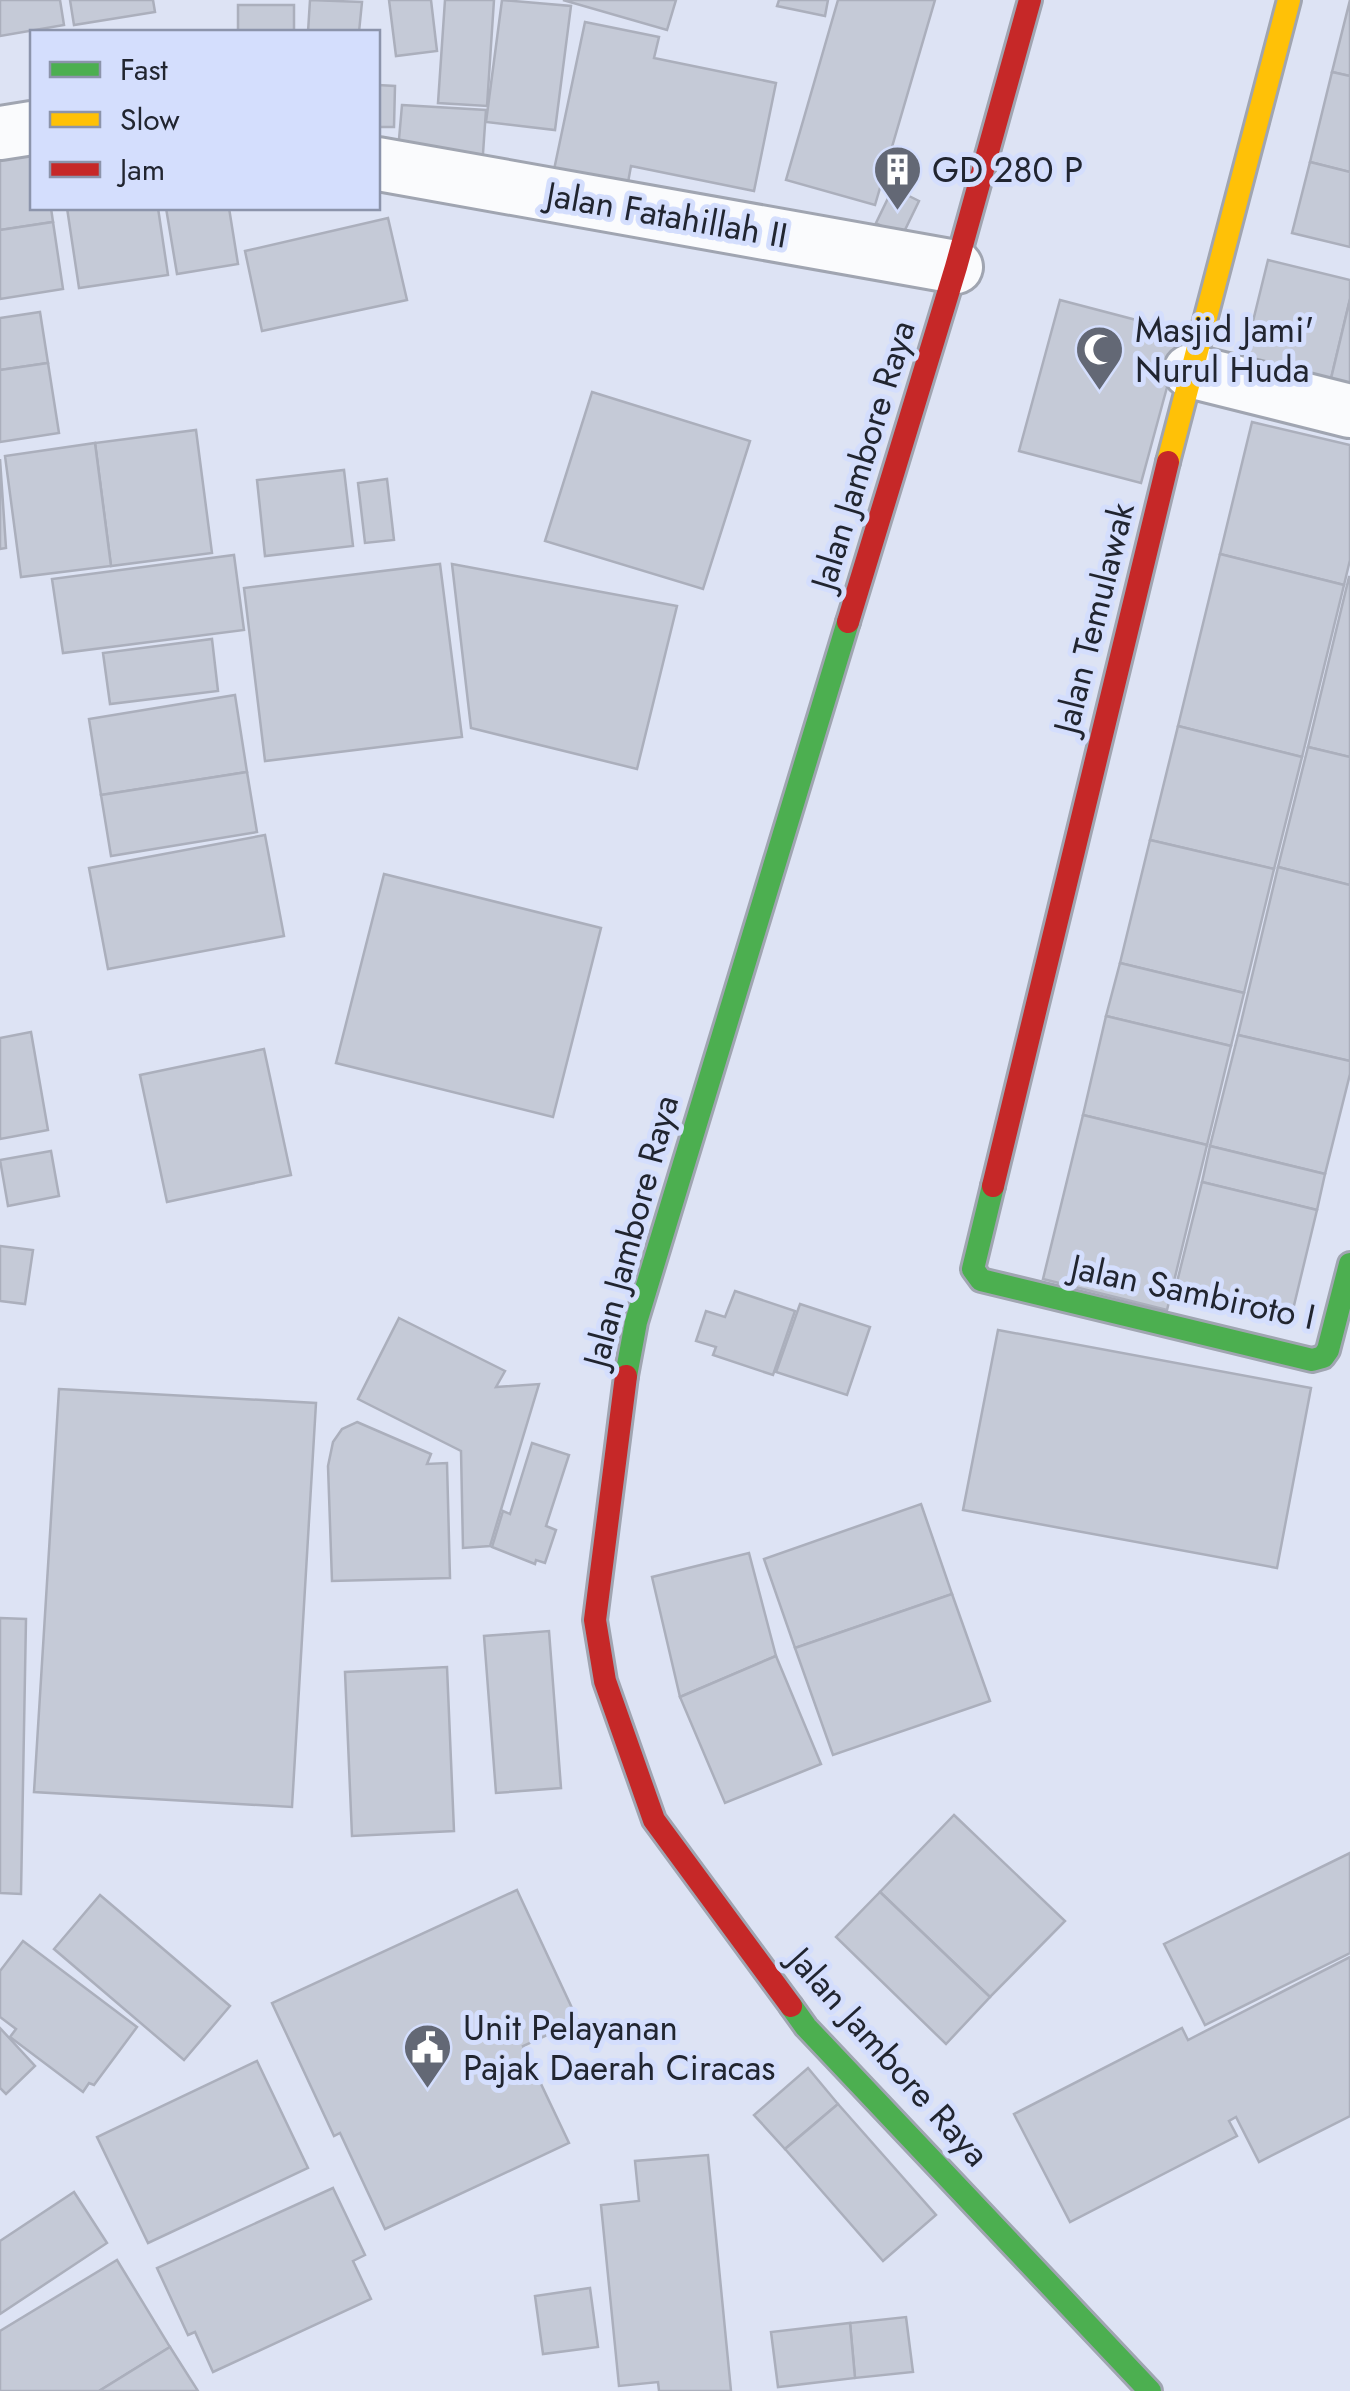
<svg xmlns="http://www.w3.org/2000/svg" width="1350" height="2391" font-family="Jost,sans-serif">
	<style>
		.building { fill: #c5cad7; stroke: #abafbc; stroke-width: 2.5 }
		.lines { fill: none; stroke-linecap: round; stroke-linejoin: round }
		.street-casing { stroke: #a0a5b1; stroke-width: 58 }
		.fast-casing { stroke: #a0a5b1; stroke-width: 28 }
		.slow-casing { stroke: #a0a5b1; stroke-width: 28 }
		.jam-casing { stroke: #a0a5b1; stroke-width: 28 }
		.street { stroke: #fafbfd; stroke-width: 52 }
		.fast { stroke: #4caf50; stroke-width: 22 }
		.slow { stroke: #ffc107; stroke-width: 22 }
		.jam { stroke: #c62828; stroke-width: 22 }
		.labels { text-anchor: middle; dominant-baseline: central; stroke-width: 10; stroke-linejoin: round; paint-order: stroke }
		.poi-label { font-size: 35px; fill: #212530; stroke: #d4defd; text-anchor: start }
		.street-label { font-size: 35px; fill: #212530; stroke: #d4defd }
	</style>
	<rect width="100%" height="100%" fill="#dde3f4"/>
	<g class="building">
		<polygon points="0,0 60,0 64,25 0,36"/>
		<polygon points="70,0 153,0 155,12 74,25"/>
		<polygon points="310,0 362,2 359,32 308,32"/>
		<polygon points="389,0 431,0 437,51 396,56"/>
		<polygon points="445,0 494,0 487,106 438,103"/>
		<polygon points="502,0 571,6 555,130 486,122"/>
		<polygon points="563,0 676,0 667,30"/>
		<polygon points="779,0 828,0 825,16 777,6"/>
		<polygon points="838,0 935,0 875,205 786,180"/>
		<polygon points="1350,0 1350,76 1332,72"/>
		<rect x="238" y="5" width="56" height="27"/>
		<polygon points="585,22 659,37 654,58 776,83 754,191 631,166 625,199 551,184"/>
		<polygon points="1332,72 1350,76 1350,172 1310,162"/>
		<polygon points="378,85 395,86 394,127 378,127"/>
		<polygon points="402,105 486,110 482,168 397,162"/>
		<polygon points="32,154 32,208 51,208 53,222 0,230 0,159"/>
		<polygon points="1310,162 1350,172 1350,247 1292,233"/>
		<polygon points="893,188 919,201 902,236 876,223"/>
		<polygon points="67,208 158,208 168,275 79,288"/>
		<polygon points="166,208 229,208 238,264 177,274"/>
		<polygon points="388,218 407,300 262,331 245,251"/>
		<polygon points="53,222 63,289 0,299 0,230"/>
		<polygon points="1268,260 1350,280 1350,299 1329,387 1242,366"/>
		<polygon points="1350,299 1350,392 1329,387"/>
		<polygon points="1060,300 1182,332 1141,483 1019,451"/>
		<polygon points="40,312 48,363 0,370 0,318"/>
		<polygon points="48,363 59,433 0,442 0,370"/>
		<polygon points="592,392 750,441 703,589 545,541"/>
		<polygon points="1252,422 1350,445 1350,560 1344,585 1220,554"/>
		<polygon points="196,430 212,553 111,566 95,443"/>
		<polygon points="95,443 111,566 21,577 5,456"/>
		<polygon points="0,459 6,548 0,549"/>
		<polygon points="344,470 353,546 265,556 257,480"/>
		<polygon points="387,479 394,540 365,543 358,483"/>
		<polygon points="1220,554 1344,585 1302,757 1178,726"/>
		<polygon points="234,555 244,630 63,653 52,579"/>
		<polygon points="440,564 462,737 265,761 244,588"/>
		<polygon points="452,564 677,606 637,769 471,728"/>
		<polygon points="1349,577 1350,577 1350,757 1308,747"/>
		<polygon points="212,639 218,691 110,704 103,653"/>
		<polygon points="235,695 247,772 101,795 89,719"/>
		<polygon points="1178,726 1302,757 1274,869 1150,840"/>
		<polygon points="1308,747 1350,757 1350,885 1278,867"/>
		<polygon points="247,772 257,832 111,856 101,795"/>
		<polygon points="265,835 284,936 108,969 89,868"/>
		<polygon points="1150,840 1274,869 1244,993 1120,963"/>
		<polygon points="1278,867 1350,885 1350,1061 1238,1035"/>
		<polygon points="384,874 601,928 553,1117 336,1063"/>
		<polygon points="1120,963 1244,993 1231,1046 1106,1016"/>
		<polygon points="1106,1016 1231,1046 1207,1145 1083,1115"/>
		<polygon points="31,1032 48,1130 0,1139 0,1038"/>
		<polygon points="1238,1035 1350,1061 1350,1074 1325,1174 1210,1146"/>
		<polygon points="264,1049 291,1175 167,1202 140,1075"/>
		<polygon points="1083,1115 1207,1145 1167,1310 1043,1279"/>
		<polygon points="1210,1146 1325,1174 1317,1210 1202,1182"/>
		<polygon points="51,1151 59,1196 8,1206 0,1160"/>
		<polygon points="1202,1182 1317,1210 1290,1322 1174,1294"/>
		<polygon points="0,1246 33,1250 25,1304 0,1301"/>
		<polygon points="735,1291 795,1311 773,1375 713,1355 716,1347 696,1341 706,1311 725,1317"/>
		<polygon points="800,1304 870,1327 847,1395 776,1372"/>
		<polygon points="399,1318 505,1371 496,1387 539,1384 490,1546 463,1548 461,1451 358,1399"/>
		<polygon points="998,1330 1311,1388 1277,1568 963,1510"/>
		<polygon points="59,1389 316,1403 292,1807 34,1792"/>
		<polygon points="357,1422 431,1454 427,1464 447,1463 450,1578 332,1581 328,1466 333,1442 342,1429"/>
		<polygon points="532,1443 569,1455 546,1526 556,1530 545,1563 536,1560 535,1564 492,1547 503,1511 510,1514"/>
		<polygon points="921,1504 952,1594 795,1648 764,1559"/>
		<polygon points="749,1553 776,1656 680,1697 652,1577"/>
		<polygon points="952,1594 990,1701 833,1755 795,1648"/>
		<polygon points="0,1618 26,1619 21,1894 0,1893"/>
		<polygon points="549,1631 561,1788 496,1793 484,1636"/>
		<polygon points="776,1656 821,1764 725,1803 680,1697"/>
		<polygon points="447,1667 454,1831 352,1836 345,1672"/>
		<polygon points="954,1815 1065,1921 990,1997 880,1892"/>
		<polygon points="1350,1853 1350,1953 1205,2025 1164,1944"/>
		<polygon points="517,1890 578,2021 523,2046 569,2143 385,2229 340,2133 334,2136 272,2003"/>
		<polygon points="880,1892 990,1997 946,2044 836,1937"/>
		<polygon points="100,1895 230,2006 184,2060 54,1949"/>
		<polygon points="23,1941 137,2027 94,2085 89,2083 83,2092 10,2037 16,2029 0,2017 0,1971"/>
		<polygon points="1350,1957 1350,2116 1259,2162 1236,2117 1229,2121 1237,2136 1070,2222 1014,2114 1182,2028 1188,2040"/>
		<polygon points="0,2028 35,2066 6,2094 0,2088"/>
		<polygon points="257,2061 308,2168 148,2243 97,2137"/>
		<polygon points="808,2068 838,2104 785,2149 754,2115"/>
		<polygon points="838,2104 936,2215 883,2261 785,2149"/>
		<polygon points="708,2155 731,2391 659,2391 658,2382 619,2386 601,2205 639,2201 635,2161"/>
		<polygon points="333,2188 365,2255 353,2261 371,2299 213,2372 195,2332 188,2335 157,2268"/>
		<polygon points="74,2192 107,2243 0,2314 0,2241"/>
		<polygon points="117,2260 170,2347 99,2391 0,2391 0,2331"/>
		<polygon points="590,2288 598,2347 543,2354 535,2296"/>
		<polygon points="906,2317 913,2372 855,2378 850,2323"/>
		<polygon points="850,2323 855,2378 778,2387 771,2332"/>
		<polygon points="170,2347 198,2391 99,2391"/>
	</g>
	<g class="lines">
		<defs>
			<g id="street">
				<polyline points="0,133 32,128"/>
				<polyline points="378,164 956,267"/>
				<polyline points="1190,371 1350,411"/>
			</g>
			<g id="fast">
				<polyline points="993,1186 973,1269 981,1280 1312,1360 1323,1357 1328,1350 1350,1264"/>
				<polyline points="626,1376 636,1322 848,622"/>
				<polyline points="791,2006 806,2027 1150,2391"/>
			</g>
			<polyline id="slow" points="1168,462 1289,0"/>
			<g id="jam">
				<polyline points="848,622 956,267 1030,0"/>
				<polyline points="993,1186 1168,462"/>
				<polyline points="626,1376 595,1620 605,1681 654,1820 791,2006"/>
			</g>
		</defs>
		<use href="#street" class="street-casing"/>
		<use href="#fast" class="fast-casing"/>
		<use href="#slow" class="slow-casing"/>
		<use href="#jam" class="jam-casing"/>
		<use href="#street" class="street"/>
		<use href="#fast" class="fast"/>
		<use href="#slow" class="slow"/>
		<use href="#jam" class="jam"/>
	</g>
	<defs>
		<symbol id="building-pin" viewBox="-11 -11 22 30"><path d="M0 17L-7.5 6A9.5 9.5 0 1 1 7.5 6Z" fill="#636875" stroke="#d4defd"/><path d="M-4-6H4V6H1V3H-1V6H-4ZM-2.5-4.3h1.7v1.8h-1.7ZM.8-4.3h1.7v1.8H.8ZM-2.5-1h1.7V.8h-1.7ZM.8-1h1.7V.8H.8Z" fill="#fff"/></symbol>
		<symbol id="mosque-pin" viewBox="-11 -11 22 30"><path d="M0 17L-7.5 6A9.5 9.5 0 1 1 7.5 6Z" fill="#636875" stroke="#d4defd"/><path d="M3.5-4.9A6 6 0 1 0 3.5 4.9A5 5 0 1 1 3.5-4.9Z" fill="#fff"/></symbol>
		<symbol id="civic-pin" viewBox="-11 -11 22 30"><path d="M0 17L-7.5 6A9.5 9.5 0 1 1 7.5 6Z" fill="#636875" stroke="#d4defd"/><path d="M-.6-6.5H3V-4.5H.6V-3L4-1V1h2V6H-6V1h2V-1L-.6-3ZM-1.2 2.5V6h2.4V2.5Z" fill="#fff"/></symbol>
	</defs>
	<g fill-rule="evenodd">
		<use href="#building-pin" x="870" y="142" width="55" height="75"/>
		<use href="#mosque-pin" x="1072" y="322" width="55" height="75"/>
		<use href="#civic-pin" x="400" y="2020" width="55" height="75"/>
	</g>
	<g class="labels">
		<g class="poi-label">
			<text x="932" y="170">GD 280 P</text>
			<text x="1135" y="330">Masjid Jami'<tspan x="1135" dy="40">Nurul Huda</tspan></text>
			<text x="463" y="2028">Unit Pelayanan<tspan x="463" dy="40">Pajak Daerah Ciracas</tspan></text>
		</g>
		<g class="street-label">
			<text transform="translate(667 215) rotate(10)">Jalan Fatahillah II</text>
			<text transform="translate(863 455) rotate(-73)">Jalan Jambore Raya</text>
			<text transform="translate(1094 618) rotate(-76)">Jalan Temulawak</text>
			<text transform="translate(631 1231) rotate(-75)">Jalan Jambore Raya</text>
			<text transform="translate(1193 1292) rotate(12)">Jalan Sambiroto I</text>
			<text transform="translate(889 2057) rotate(48)">Jalan Jambore Raya</text>
		</g>
	</g>
	<rect x="30" y="30" width="350" height="180" fill="#d4defd" stroke="#8c94ab" stroke-width="2.5"/>
	<rect x="50" y="62" width="50" height="15" fill="#4caf50" stroke="#8c94ab" stroke-width="2.5"/>
	<text x="120" y="80" font-size="30" fill="#212530">Fast</text>
	<rect x="50" y="112" width="50" height="15" fill="#ffc107" stroke="#8c94ab" stroke-width="2.5"/>
	<text x="120" y="130" font-size="30" fill="#212530">Slow</text>
	<rect x="50" y="162" width="50" height="15" fill="#c62828" stroke="#8c94ab" stroke-width="2.5"/>
	<text x="120" y="180" font-size="30" fill="#212530">Jam</text>
</svg>
